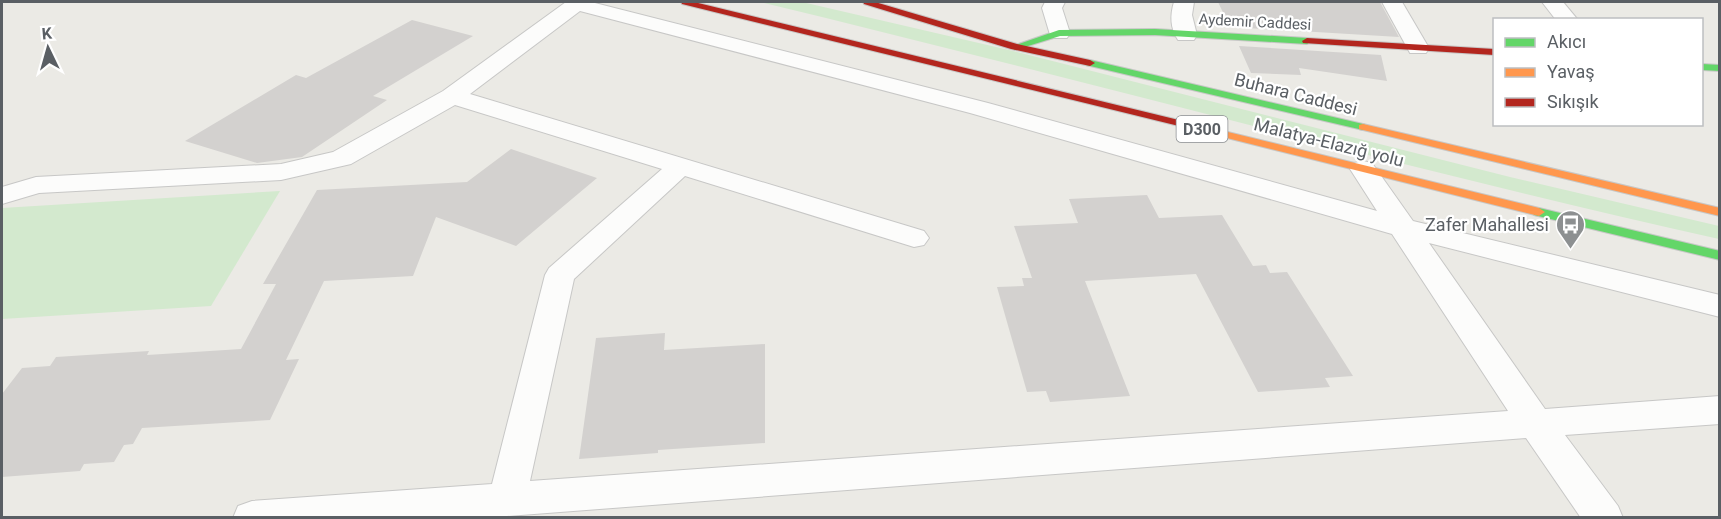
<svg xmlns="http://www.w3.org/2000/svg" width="1721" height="519" font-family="Roboto,sans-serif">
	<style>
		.green { fill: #d3e9ce }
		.building { fill: #d3d1cf }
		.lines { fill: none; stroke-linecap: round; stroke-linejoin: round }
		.street-casing { stroke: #c7c7c6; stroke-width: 2 }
		.fast-casing { stroke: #c7c7c6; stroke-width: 2 }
		.slow-casing { stroke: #c7c7c6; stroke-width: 2 }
		.jam-casing { stroke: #c7c7c6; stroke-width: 2 }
		.street { fill: #fcfcfb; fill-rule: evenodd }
		.fast { fill: #63d668; fill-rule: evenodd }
		.slow { fill: #ff974d; fill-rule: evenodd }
		.jam { fill: #b3261e; fill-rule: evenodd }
		.labels { text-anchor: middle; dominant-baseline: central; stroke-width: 4.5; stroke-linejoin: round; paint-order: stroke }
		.far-street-label { font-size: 15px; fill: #5a5f64; stroke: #fff }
		.shield { fill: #fff; stroke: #8c8f92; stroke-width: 1.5 }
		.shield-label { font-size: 16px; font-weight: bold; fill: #5a5f64 }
		.street-label { font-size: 18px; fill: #5a5f64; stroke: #fff }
		.poi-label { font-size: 18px; fill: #5a5f64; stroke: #fff; text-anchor: end }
	</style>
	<rect width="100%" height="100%" fill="#ebeae5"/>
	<g class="green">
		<path d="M760,2H802L1009,50L1510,177L1719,226V239C1398,167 1080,79 760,2Z"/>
		<polygon points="280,191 211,306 2,319 2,208"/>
	</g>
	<g class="building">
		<polygon points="1218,2 1380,2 1399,37 1230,27"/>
		<polygon points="412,20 473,36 373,96 387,100 302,157 257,163 185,141 296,75 306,78"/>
		<polygon points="1239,46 1381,55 1387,81 1299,68 1301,75 1251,73"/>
		<polygon points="511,149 597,178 516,246 436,217 413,276 324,281 286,360 299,359 270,420 142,428 133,444 124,445 114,462 84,464 80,471 2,477 2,394 22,368 50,366 56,357 149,351 147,355 241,349 276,284 263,284 317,190 467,182"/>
		<polygon points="1147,195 1159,218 1222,215 1253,266 1266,265 1270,273 1287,272 1353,376 1325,378 1330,387 1258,392 1196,274 1085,281 1130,396 1050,402 1046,391 1027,392 997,287 1024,286 1022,278 1032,278 1014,226 1078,223 1069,199"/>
		<polygon points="665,333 664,350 765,344 765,443 658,450 658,453 579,459 596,338"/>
	</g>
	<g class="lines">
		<defs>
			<g id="street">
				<path d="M566,2H591L988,103L1377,211L1350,169L1354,163L1363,161L1372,163L1413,221L1720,295V317L1429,243L1545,409L1720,396V424L1565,435L1618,506L1623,518H1581L1526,438L482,518H233L238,506L252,501L492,484L545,275L549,268L662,169L455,105L351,164L281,180L39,193L2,204V187L36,177L281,164L333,152L443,91ZM580,11L970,113L1392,234L1508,411L530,481L574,279L685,176L914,247L924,245L929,238L924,231L470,94Z"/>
				<polygon points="1045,2 1065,2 1062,8 1070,33 1067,38 1051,38 1042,8"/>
				<path d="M1174,2H1194L1192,15L1197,35L1194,40H1178C1170,28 1170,15 1174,2Z"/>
				<polygon points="1382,2 1402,2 1429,48 1426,53 1410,53"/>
				<polygon points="1542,2 1563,2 1578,20 1556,20"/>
			</g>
			<g id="fast">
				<polygon points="1155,29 1307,38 1312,41 1307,44 1155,35 1060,36 1015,50 1010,47 1059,30"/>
				<polygon points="1090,60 1363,124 1369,127 1363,130 1086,65 1085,63"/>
				<polygon points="1702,64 1720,65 1720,71 1702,70"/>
				<polygon points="1539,208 1720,251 1720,260 1534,215 1533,212 1534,209"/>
			</g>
			<g id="slow">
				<polygon points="1187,122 1539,208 1545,212 1539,216 1183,127 1181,125"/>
				<polygon points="1363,124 1720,208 1720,216 1359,129 1359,125"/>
			</g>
			<g id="jam">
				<polygon points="681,2 694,2 1187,122 1193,125 1187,128 682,4"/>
				<polygon points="863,2 875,2 1017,44 1090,60 1095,63 1090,66 1011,49 864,4"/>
				<polygon points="1307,38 1494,49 1494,55 1303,43 1302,41"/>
			</g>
		</defs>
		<use href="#street" class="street-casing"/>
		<use href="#fast" class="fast-casing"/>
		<use href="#slow" class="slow-casing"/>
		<use href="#jam" class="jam-casing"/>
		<use href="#street" class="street"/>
		<use href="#fast" class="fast"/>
		<use href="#slow" class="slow"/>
		<use href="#jam" class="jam"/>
	</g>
	<defs>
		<symbol id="bus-pin" viewBox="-11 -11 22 30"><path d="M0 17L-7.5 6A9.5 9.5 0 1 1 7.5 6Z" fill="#8d9091" stroke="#fff"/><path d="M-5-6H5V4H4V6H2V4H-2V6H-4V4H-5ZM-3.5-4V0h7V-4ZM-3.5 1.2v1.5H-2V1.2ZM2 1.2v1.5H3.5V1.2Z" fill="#fff"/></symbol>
	</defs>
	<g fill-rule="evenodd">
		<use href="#bus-pin" x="1554" y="208" width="33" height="45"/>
	</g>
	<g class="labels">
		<g class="far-street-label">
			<text transform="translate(1255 22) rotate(3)">Aydemir Caddesi</text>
		</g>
		<rect class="shield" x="1176.5" y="116" width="51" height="26" rx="4.5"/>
		<g class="shield-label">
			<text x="1202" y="129">D300</text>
		</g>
		<g class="street-label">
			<text transform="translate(1296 94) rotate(14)">Buhara Caddesi</text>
			<text transform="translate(1329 142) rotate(14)">Malatya-Elazığ yolu</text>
		</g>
		<g class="poi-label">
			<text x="1549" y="224">Zafer Mahallesi</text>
		</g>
	</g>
	<rect width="1721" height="519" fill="none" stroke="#5a5f64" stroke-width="6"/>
	<rect x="1493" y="18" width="210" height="108" fill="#ffffff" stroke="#bdbfc1" stroke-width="1.5"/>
	<rect x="1505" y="38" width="30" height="9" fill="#63d668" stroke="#bdbfc1" stroke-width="1.5"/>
	<text x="1547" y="48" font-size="18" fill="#5a5f64">Akıcı</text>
	<rect x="1505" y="68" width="30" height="9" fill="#ff974d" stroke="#bdbfc1" stroke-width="1.5"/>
	<text x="1547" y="78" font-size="18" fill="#5a5f64">Yavaş</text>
	<rect x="1505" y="98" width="30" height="9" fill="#b3261e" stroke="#bdbfc1" stroke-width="1.5"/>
	<text x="1547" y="108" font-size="18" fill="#5a5f64">Sıkışık</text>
	<g transform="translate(48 48) rotate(355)" stroke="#ffffff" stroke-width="4.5" paint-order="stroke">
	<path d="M0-4.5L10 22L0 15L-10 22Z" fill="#5a5f64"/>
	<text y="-9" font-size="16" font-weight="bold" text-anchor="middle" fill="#5a5f64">K</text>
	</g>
</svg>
